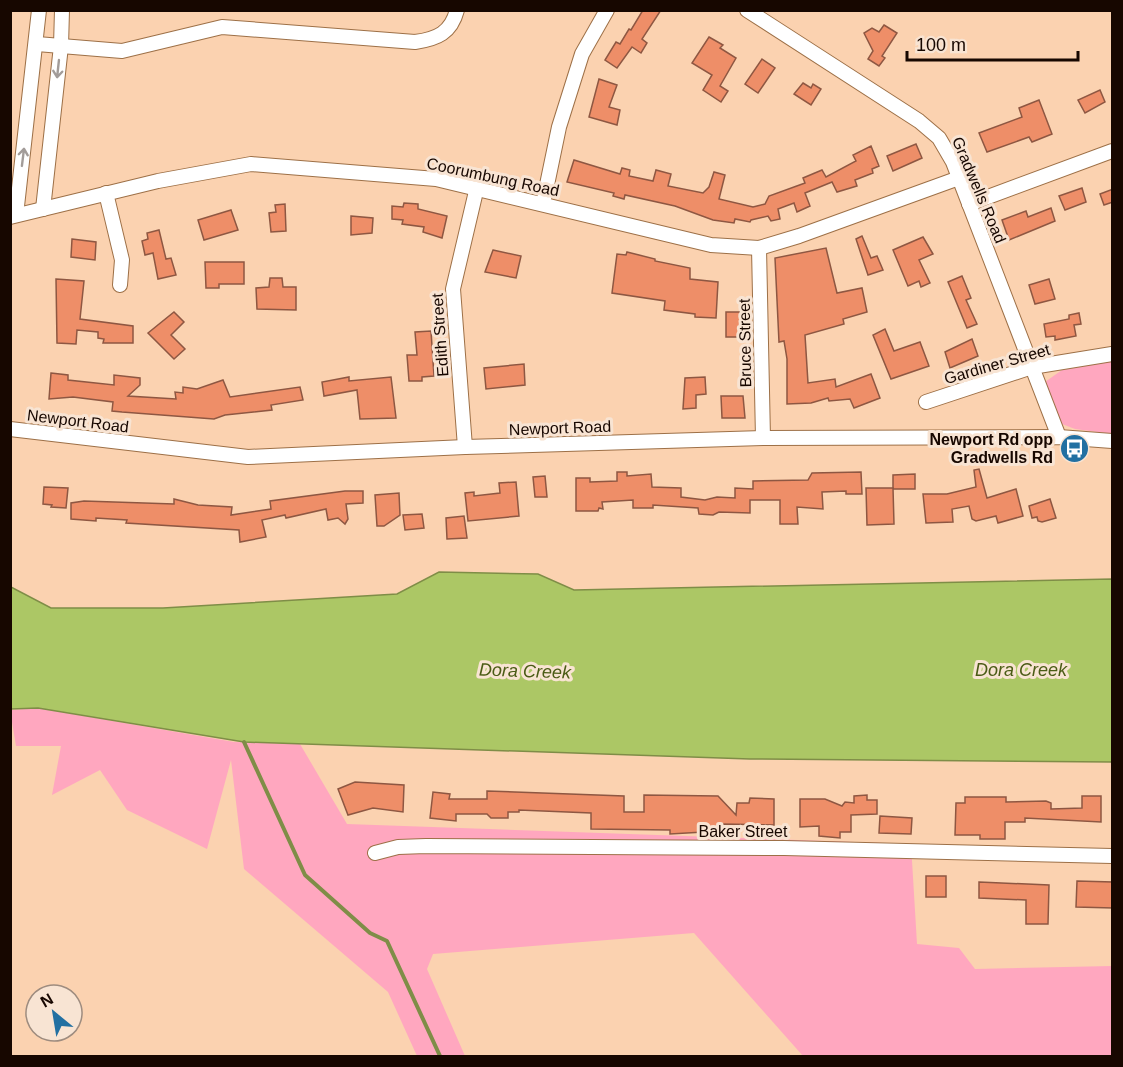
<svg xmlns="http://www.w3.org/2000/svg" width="1123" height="1067" font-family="Helvetica,sans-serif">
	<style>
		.green { fill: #ffa7bf }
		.water { fill: #acc765; stroke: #7f8d47; stroke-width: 1.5 }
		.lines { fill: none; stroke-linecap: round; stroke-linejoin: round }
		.stream { stroke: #7f8d47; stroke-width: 4 }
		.building { fill: #ee8e68; stroke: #8e5742; stroke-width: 1.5 }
		.minor-casing { stroke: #9d7047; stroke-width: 16 }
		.minor { stroke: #fff; stroke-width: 14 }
		.oneway { stroke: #a29c99 }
		.labels { text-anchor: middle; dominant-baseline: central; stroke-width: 6; stroke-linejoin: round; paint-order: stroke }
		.street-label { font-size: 16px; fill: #170700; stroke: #f8e4d3 }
		.poi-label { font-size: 16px; font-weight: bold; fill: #170700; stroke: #f8e4d3; text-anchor: end }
		.water-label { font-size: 18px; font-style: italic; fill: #4b5c16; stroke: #f8e4d3 }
	</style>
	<rect width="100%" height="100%" fill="#fbd2b0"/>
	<g class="green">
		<polygon points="1112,361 1112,434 1075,429 1062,424 1045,382 1062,370"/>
		<polygon points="38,708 234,742 300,744 347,824 911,844 917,944 959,948 975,969 1112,966 1112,1056 803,1056 694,933 433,954 427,969 465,1056 417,1056 388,992 244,869 231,760 207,849 127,810 100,770 52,795 61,746 16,746 10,710"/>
	</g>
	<polygon class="water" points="439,572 538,574 574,590 1112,579 1112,762 750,759 244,742 38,708 11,709 11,587 51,608 163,608 397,594"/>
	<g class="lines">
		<polyline class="stream" points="244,742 305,875 370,933 387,941 440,1056"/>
	</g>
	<g class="building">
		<polygon points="643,10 661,10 642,39 647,43 641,53 632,47 617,68 605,60 616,42 620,44 629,29 631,30"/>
		<polygon points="884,25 897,33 882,56 885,58 879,66 868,59 873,51 864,33 872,28 879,32"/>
		<polygon points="709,37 723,45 720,48 736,58 720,86 728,91 721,102 703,90 712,75 692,63"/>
		<polygon points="762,59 775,68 758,93 745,84"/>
		<polygon points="599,79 617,85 609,107 620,110 617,125 589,117"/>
		<polygon points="803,83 811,88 813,84 821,89 811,105 794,94"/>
		<polygon points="1100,90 1105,102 1085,113 1078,100"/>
		<polygon points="1039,100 1052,134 1032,142 1029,137 987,152 979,133 1022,117 1019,108"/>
		<polygon points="916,144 922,158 893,171 887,156"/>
		<polygon points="871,146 879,166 872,169 873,173 855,180 857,186 837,192 832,182 805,193 810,206 797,212 794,203 778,209 780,219 771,221 768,216 751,220 750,222 735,219 734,223 713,220 675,206 625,195 624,199 613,196 614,193 567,182 574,160 620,174 622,168 630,170 629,176 653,181 656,170 671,174 668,186 703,193 709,187 714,172 725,175 719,199 753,207 765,204 769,196 805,183 803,178 822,170 826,177 856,161 853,155"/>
		<polygon points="1082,188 1086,202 1065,210 1059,196"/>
		<polygon points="1113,189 1113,202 1104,205 1100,194"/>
		<polygon points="404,203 418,204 418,209 447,216 442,238 423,232 424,227 402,224 403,220 392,219 392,206 403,207"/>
		<polygon points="285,204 286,231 271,232 269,213 276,212 275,205"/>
		<polygon points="1051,208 1055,221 1009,240 1002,220 1026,211 1028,217"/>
		<polygon points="231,210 238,230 204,240 198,220"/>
		<polygon points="351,216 373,218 372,233 351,235"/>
		<polygon points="159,230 166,259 171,258 176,275 158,279 153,253 145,255 142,241 148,239 147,233"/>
		<polygon points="862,236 871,258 877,256 883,270 868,275 856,239"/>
		<polygon points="923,237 933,254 919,260 930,283 921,287 919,281 908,286 893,250"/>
		<polygon points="72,239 96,242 95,260 71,257"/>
		<polygon points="826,248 837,293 862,288 867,312 843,319 844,324 805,335 808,383 835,379 836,387 871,374 880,398 854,408 850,399 829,401 828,398 811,403 787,404 787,359 784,341 779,342 775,258"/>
		<polygon points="493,250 521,256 516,278 485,272"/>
		<polygon points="627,252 655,259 655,261 690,268 690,279 718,282 716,318 695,317 695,314 664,310 665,301 612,293 617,254 626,255"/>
		<polygon points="205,262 244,262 244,284 219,284 219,288 206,288"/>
		<polygon points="962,276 971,298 966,300 977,324 967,328 948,282"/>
		<polygon points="270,278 282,278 283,287 296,287 296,310 257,309 256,288 269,287"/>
		<polygon points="56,279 84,281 80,319 133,326 133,343 103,343 104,339 98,338 98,332 77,330 76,344 57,343"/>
		<polygon points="1049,279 1055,299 1035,304 1029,285"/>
		<polygon points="174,312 184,322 171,335 185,349 174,359 148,333"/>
		<rect x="726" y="312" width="14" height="25"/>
		<polygon points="1079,313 1081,324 1074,325 1076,336 1055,340 1055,336 1046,337 1044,324 1069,319 1069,315"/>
		<polygon points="885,329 894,351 920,342 929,366 891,379 873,335"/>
		<polygon points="431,331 434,376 422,377 422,381 409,381 407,355 417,355 415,332"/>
		<polygon points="972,339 978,356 950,368 945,352"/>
		<polygon points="524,364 525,385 486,389 484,368"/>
		<polygon points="51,373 68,375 68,380 114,385 114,375 140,378 140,385 128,396 176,399 175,392 183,393 183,387 197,389 223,380 230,397 300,387 303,400 271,405 272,410 225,415 214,419 122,412 112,411 113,402 73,397 49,399"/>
		<polygon points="349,377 349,381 391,377 396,418 360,419 357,390 324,396 322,382"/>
		<polygon points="705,377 706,394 696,395 696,408 683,409 685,378"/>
		<polygon points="721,396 743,396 745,418 722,418"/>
		<polygon points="979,469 987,498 1016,489 1023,516 998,523 996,516 976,521 972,519 969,506 952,509 953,522 926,523 923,494 947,494 976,487 974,470"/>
		<polygon points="617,472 627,472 627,476 651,474 652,487 681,488 681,497 705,500 717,497 735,498 735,488 753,489 753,481 808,480 812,473 861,472 862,494 846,494 846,491 822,492 823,509 797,507 798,524 780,524 780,500 750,500 750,513 719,512 713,515 699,514 698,508 653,505 653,508 633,508 633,500 602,502 603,509 599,508 598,511 576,511 576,478 590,478 590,482 617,481"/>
		<polygon points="915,474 915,489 893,489 893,475"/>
		<polygon points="545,476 547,497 535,497 533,477"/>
		<polygon points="516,482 519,516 468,521 465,493 474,492 474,496 500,493 499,483"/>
		<polygon points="44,487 68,488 66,508 51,507 52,505 43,504"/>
		<polygon points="866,488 893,488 894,524 867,525"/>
		<polygon points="345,491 363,491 363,503 346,504 348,519 345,524 338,518 328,520 326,509 286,518 285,515 262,520 266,537 240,542 239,530 126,523 127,520 96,518 96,521 71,519 71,503 84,501 174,504 174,499 198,505 232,507 231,515 271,509 270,501"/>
		<polygon points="399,493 400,515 384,526 377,526 375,495"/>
		<polygon points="1050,499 1056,518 1042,522 1038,521 1037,517 1032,518 1029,506"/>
		<polygon points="422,514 424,528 405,530 403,515"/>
		<polygon points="464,516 467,538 447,539 446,518"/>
		<polygon points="355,782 404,785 403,812 373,808 348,815 338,789"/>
		<polygon points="487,791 624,796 624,812 644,812 644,795 718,796 736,815 737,803 749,803 750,798 774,799 774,825 721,824 721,831 670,834 670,830 591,829 591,813 519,810 519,812 508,812 508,818 491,818 487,814 456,814 456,821 430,818 433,792 450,794 449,799 487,799"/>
		<polygon points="867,795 867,800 877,800 877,814 851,815 851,832 840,832 840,838 819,836 819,826 800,827 800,799 825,799 842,806 845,802 854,803 854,796"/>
		<polygon points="1082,796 1101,796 1101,822 1025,818 1025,822 1005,822 1005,839 980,839 980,835 955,835 956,803 965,803 965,797 1006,797 1006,802 1046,801 1051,803 1051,809 1082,808"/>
		<polygon points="880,816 912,818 911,834 879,833"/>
		<rect x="926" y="876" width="20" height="21"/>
		<polygon points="1077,881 1113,882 1113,908 1076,907"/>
		<polygon points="979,882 1049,885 1048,924 1026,924 1026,900 979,898"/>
	</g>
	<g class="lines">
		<defs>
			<g id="minor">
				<polyline points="747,10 919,121 939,138 953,162 1059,437"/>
				<path d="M37,44L122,51L222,27L415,42C437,39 451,33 457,10"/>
				<polyline points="106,193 122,260 120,285"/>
				<polyline points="543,204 559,127 582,54 607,10"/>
				<polyline points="969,204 1112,151"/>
				<polyline points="43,209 61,46 62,10"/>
				<polyline points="16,215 39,10"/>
				<polyline points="10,217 158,181 251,164 436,179 711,245 759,248 799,236 959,178"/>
				<polyline points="759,248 763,438"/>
				<polyline points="926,402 1032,367 1112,354"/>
				<polyline points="10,429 248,457 465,447 763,438 1059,437 1112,441"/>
				<polyline points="465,447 453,289 477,187"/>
				<polyline points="375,853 398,847 426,846 784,848 1112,856"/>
			</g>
		</defs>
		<use href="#minor" class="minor-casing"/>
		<use href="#minor" class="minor"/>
	</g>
	<defs><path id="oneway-shaft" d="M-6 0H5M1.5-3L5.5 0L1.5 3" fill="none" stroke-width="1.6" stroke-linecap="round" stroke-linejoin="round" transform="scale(1.5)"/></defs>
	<g class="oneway">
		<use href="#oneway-shaft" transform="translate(58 69) rotate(96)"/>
		<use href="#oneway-shaft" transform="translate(23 157) rotate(-83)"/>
	</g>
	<defs>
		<symbol id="bus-disc" viewBox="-11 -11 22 22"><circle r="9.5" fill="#2270a2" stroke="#f8e4d3"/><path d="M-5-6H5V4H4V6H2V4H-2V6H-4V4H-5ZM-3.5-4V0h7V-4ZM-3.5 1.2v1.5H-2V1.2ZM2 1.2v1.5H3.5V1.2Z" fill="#fff"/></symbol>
	</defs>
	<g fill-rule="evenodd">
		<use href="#bus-disc" x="1058" y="432" width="33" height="33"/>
	</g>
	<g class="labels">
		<g class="street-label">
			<text transform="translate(493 177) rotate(12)">Coorumbung Road</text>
			<text transform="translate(979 190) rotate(67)">Gradwells Road</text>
			<text transform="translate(440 335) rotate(-94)">Edith Street</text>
			<text transform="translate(745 343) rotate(-91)">Bruce Street</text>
			<text transform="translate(997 364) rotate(-16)">Gardiner Street</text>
			<text transform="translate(78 421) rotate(7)">Newport Road</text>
			<text transform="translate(560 428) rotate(-2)">Newport Road</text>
			<text x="743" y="831">Baker Street</text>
		</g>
		<g class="poi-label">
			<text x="1053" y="439">Newport Rd opp<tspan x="1053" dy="18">Gradwells Rd</tspan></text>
		</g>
		<g class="water-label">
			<text x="1021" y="670">Dora Creek</text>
			<text transform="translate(525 671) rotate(2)">Dora Creek</text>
		</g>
	</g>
	<rect width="1123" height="1067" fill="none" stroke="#170700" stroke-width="24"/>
	<g transform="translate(54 1013) rotate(330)"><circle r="28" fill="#f8e4d3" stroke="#9e8c7f" stroke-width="1.5"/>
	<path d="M0-4.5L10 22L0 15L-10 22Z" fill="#2270a2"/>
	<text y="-9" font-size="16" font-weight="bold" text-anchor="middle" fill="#170700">N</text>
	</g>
	<path d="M907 51v9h171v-9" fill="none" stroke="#170700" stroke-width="3"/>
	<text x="916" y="51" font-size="18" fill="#170700" stroke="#f8e4d3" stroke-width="4.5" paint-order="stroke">100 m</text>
</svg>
